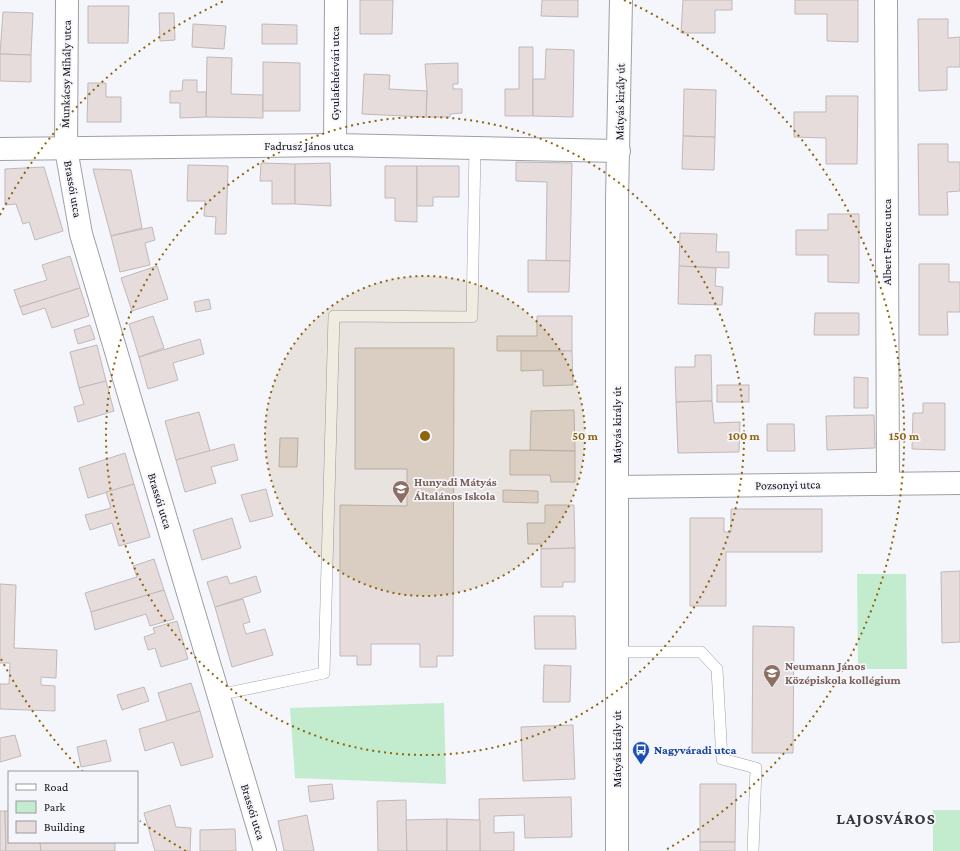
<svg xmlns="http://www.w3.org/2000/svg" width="960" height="851" font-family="'Crimson Pro',serif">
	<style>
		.green { fill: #c3ecce }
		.building { fill: #e5dcdb; stroke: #c1b9b7 }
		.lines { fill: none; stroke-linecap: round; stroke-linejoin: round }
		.lane-casing { stroke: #a09fa6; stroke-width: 12 }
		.street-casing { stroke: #a09fa6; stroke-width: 24 }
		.primary-casing { stroke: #a09fa6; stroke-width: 24 }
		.lane { stroke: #fff; stroke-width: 11 }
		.street { stroke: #fff; stroke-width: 22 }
		.primary { stroke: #fff; stroke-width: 22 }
		.ring { fill: none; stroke: #8e650a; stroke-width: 2; stroke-dasharray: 2 4 }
		.labels { text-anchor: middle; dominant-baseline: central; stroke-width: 3.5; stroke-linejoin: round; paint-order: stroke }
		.street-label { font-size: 12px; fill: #121114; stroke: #f5f5fc }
		.education-label { font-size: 12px; font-weight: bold; fill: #785e54; stroke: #f5f5fc; text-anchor: start }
		.transit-label { font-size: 12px; font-weight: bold; fill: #164399; stroke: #f5f5fc; text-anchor: start }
		.district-label { font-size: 16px; font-weight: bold; letter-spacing: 1px; fill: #37363c; stroke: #f5f5fc }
		.centre { fill: #8e650a; stroke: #f5f5fc; stroke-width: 2 }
		.ring-label { font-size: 12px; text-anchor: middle; font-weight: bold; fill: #8e650a; stroke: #f5f5fc; stroke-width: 3.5; stroke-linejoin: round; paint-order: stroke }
	</style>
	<rect width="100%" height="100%" fill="#f5f5fc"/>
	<g class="green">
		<polygon points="857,574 906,574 907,669 858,669"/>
		<polygon points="444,703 446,784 295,778 290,708"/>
		<rect x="933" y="810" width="27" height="41"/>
	</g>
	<g class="building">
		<polygon points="360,0 393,0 392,34 360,34"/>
		<polygon points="542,0 578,0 578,17 541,16"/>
		<polygon points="683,0 732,0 732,10 715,10 715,33 681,33"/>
		<polygon points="795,0 858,0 858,42 827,41 827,14 795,14"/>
		<polygon points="88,6 129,6 128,43 88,43"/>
		<polygon points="3,12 33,13 31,55 0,54"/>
		<polygon points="159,13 174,13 175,40 160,41"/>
		<polygon points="918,19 948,19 948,38 960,37 960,67 947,67 947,90 919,91"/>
		<polygon points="193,24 226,26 224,49 192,47"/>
		<polygon points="262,24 297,25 297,44 262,44"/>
		<polygon points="519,47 533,47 533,116 505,116 505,89 519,89"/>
		<polygon points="546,49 574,50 573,117 533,116 533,79 545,79"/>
		<polygon points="0,54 31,55 31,82 0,81"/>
		<polygon points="207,57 232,58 231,94 263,95 263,118 206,117"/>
		<polygon points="263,62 300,63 300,111 263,111"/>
		<polygon points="458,63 458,84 453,84 453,89 462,89 462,113 450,114 450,117 426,117 427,91 425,64"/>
		<polygon points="364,74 390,75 389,89 427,91 426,117 362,114"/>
		<polygon points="183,80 197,80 197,92 206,92 206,117 180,118 180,103 170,103 170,91 182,91"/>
		<polygon points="88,83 106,83 106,97 121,97 121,122 87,122"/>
		<polygon points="684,89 716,90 715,137 683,136"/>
		<polygon points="826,96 858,96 857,164 826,164 826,138 794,137 794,112 826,112"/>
		<polygon points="683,136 715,137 714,170 682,169"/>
		<polygon points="918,144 948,144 948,162 960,162 960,191 947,192 948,215 919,215"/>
		<polygon points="516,162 572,163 570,261 546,261 547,182 516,181"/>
		<polygon points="261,163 295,164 295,204 272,204 272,181 260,181"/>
		<polygon points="330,163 331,206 295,204 295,164"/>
		<polygon points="188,165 228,166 226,234 215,234 216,217 204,216 205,201 187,201"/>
		<polygon points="385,166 417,166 417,222 395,221 395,198 385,198"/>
		<polygon points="417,166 459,166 459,197 433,197 433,206 417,206"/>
		<polygon points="44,167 63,231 35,240 29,222 23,224 16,204 5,205 5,169"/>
		<polygon points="93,169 131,170 142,228 111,236"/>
		<polygon points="828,214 859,214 859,283 828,282 828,255 796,255 796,230 828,230"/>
		<polygon points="152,227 155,240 145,243 150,265 120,272 111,236"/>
		<polygon points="680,233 717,234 716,252 729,252 729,268 679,266"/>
		<polygon points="70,256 80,288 20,307 14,290 47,280 42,265"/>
		<polygon points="528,260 570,261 569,292 528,292"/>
		<polygon points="919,264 949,264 949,282 960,282 960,312 947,312 948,335 919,335"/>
		<polygon points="157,266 168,299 132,311 121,278"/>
		<polygon points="679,266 716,268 715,286 723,287 722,305 678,304"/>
		<polygon points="80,288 89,316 52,328 45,308 23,315 20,307"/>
		<polygon points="209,299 211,309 196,312 194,302"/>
		<polygon points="815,313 859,313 859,335 814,335"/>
		<polygon points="153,316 164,348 139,357 129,324"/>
		<polygon points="537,316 572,316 572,351 497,351 497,336 537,336"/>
		<polygon points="90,325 95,339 78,344 74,330"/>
		<polygon points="200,339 204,354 173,363 178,380 148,389 139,357"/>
		<polygon points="97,345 106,381 79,388 70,352"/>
		<polygon points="355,348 454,348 453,656 437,656 437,667 420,667 420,644 371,644 371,665 357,665 357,656 340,656 340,505 407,506 407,469 355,469"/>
		<polygon points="521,351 572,351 573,385 543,386 543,370 521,371"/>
		<polygon points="695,355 711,355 712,401 676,402 675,367 695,367"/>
		<polygon points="854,377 868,378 868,408 854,408"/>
		<polygon points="106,381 114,411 78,422 74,407 84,404 79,388"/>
		<rect x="717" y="385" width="32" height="17"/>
		<polygon points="712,401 714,423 740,422 739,452 678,453 676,402"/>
		<polygon points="923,403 945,403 945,450 912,449 913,413 923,413"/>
		<polygon points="574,410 575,451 530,450 531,411"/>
		<polygon points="199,412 210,451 176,460 165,421"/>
		<polygon points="874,415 875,448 827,450 826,416"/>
		<polygon points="767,424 794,424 795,451 767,451"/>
		<polygon points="280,438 298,438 297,467 279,467"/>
		<polygon points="234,444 238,460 211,467 216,483 185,492 176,460"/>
		<polygon points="510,450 575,451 575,482 551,482 550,475 510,475"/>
		<polygon points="125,453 134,484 88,498 79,468"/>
		<polygon points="134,484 150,537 119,546 112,523 90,530 85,515 111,508 106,492"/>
		<polygon points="266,489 273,516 250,522 241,495"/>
		<polygon points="503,490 538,491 538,503 503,502"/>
		<polygon points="545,505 574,505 575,548 541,549 541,544 528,544 527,523 545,523"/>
		<polygon points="731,509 822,509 822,552 726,552 726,606 690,606 690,518 724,518 724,532 731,532"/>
		<polygon points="232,518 241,548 202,560 193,530"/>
		<polygon points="575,548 575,582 563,582 563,587 541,587 541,549"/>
		<polygon points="154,559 164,590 91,612 85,593 137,577 133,566"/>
		<polygon points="960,571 960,642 942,643 941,572"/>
		<polygon points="227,576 230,584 256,576 261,592 215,607 207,582"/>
		<polygon points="0,584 16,585 14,648 57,650 56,678 41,677 41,685 55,686 55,711 0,709 0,684 9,684 10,663 0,663"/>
		<polygon points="164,590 174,619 150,626 146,614 95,630 91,612"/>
		<polygon points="243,599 250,622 243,624 246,634 265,629 273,655 232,667 215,607"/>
		<polygon points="534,616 575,616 576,649 535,649"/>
		<polygon points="177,621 188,659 161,667 155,648 148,650 144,637 155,633 153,628"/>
		<polygon points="753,626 794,627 793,753 752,753"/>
		<polygon points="544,665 571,666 570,702 543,702"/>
		<polygon points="191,683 200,711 167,721 158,693"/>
		<polygon points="144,687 149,701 122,710 117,695"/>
		<polygon points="200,711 213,757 181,766 173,742 145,751 139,729"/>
		<polygon points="573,725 575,779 523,781 521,727"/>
		<polygon points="15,735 21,756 0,762 0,738"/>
		<polygon points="106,740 111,761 81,767 77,747"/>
		<polygon points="332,784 334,799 310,802 308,786"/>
		<polygon points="700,784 736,784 735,842 700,842"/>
		<polygon points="571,797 572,837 525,838 524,815 494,816 494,833 514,832 514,851 480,851 479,799"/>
		<polygon points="406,800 407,851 378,851 377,801"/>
		<polygon points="170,805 176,827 191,828 190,851 155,851 144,813"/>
		<polygon points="0,811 5,811 6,851 0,851"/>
		<polygon points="5,811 9,811 9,842 40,842 41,851 6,851"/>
		<polygon points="307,815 314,851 284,851 278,821"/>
		<polygon points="447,819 447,851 407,851 406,820"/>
		<polygon points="447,819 480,820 480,851 447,851"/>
		<polygon points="235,829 236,851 200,851 200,830"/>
		<polygon points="40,842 115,842 115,851 41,851"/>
		<rect x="700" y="842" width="35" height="9"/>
	</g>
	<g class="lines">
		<defs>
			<g id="lane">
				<polyline points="617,652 701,652 717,669 722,759 756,768 753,851"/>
				<polyline points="218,695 324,673 334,316 472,317 475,148"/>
			</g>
			<g id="street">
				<polyline points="67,0 66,149 81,234 265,851"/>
				<polyline points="886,0 888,484"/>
				<polyline points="335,145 336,0"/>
				<polyline points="0,149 335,145 619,151"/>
				<polyline points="617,487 960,483"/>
			</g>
			<polyline id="primary" points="617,851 617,199 621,0"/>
		</defs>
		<use href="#lane" class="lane-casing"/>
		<use href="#street" class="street-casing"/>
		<use href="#primary" class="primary-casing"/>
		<use href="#lane" class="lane"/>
		<use href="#street" class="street"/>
		<use href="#primary" class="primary"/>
	</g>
	<circle cx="425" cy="436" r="160" fill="#8e650a" fill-opacity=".12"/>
	<g class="ring">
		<circle cx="425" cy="436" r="160"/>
		<circle cx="425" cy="436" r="319"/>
		<path d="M186 851A479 479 0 0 1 140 821M83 772A479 479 0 0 1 0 657M0 215A479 479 0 0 1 226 0M624 0A479 479 0 0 1 664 851"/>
	</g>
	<defs>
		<symbol id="school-pin" viewBox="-11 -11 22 30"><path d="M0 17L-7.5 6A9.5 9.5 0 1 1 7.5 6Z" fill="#8d6e63" stroke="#f5f5fc"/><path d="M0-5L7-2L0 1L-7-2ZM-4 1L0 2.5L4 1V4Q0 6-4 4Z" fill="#fff"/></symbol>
		<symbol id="bus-pin" viewBox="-11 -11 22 30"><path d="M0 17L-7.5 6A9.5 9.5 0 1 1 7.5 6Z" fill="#1a4fb4" stroke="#f5f5fc"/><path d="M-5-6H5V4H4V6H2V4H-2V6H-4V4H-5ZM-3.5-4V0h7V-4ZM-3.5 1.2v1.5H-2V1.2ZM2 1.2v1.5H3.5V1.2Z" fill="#fff"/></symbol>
	</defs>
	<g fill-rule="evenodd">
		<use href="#school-pin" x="391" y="479" width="20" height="27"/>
		<use href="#school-pin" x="762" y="663" width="20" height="27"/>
		<use href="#bus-pin" x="631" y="740" width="20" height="27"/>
	</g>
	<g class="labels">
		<g class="street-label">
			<text transform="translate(335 73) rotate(-90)">Gyulafehérvári utca</text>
			<text transform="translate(66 74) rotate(-89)">Munkácsy Mihály utca</text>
			<text transform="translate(620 102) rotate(-89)">Mátyás király út</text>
			<text x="309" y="146">Fadrusz János utca</text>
			<text transform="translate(73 189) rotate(80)">Brassói utca</text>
			<text transform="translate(887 242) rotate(-90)">Albert Ferenc utca</text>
			<text transform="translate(617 425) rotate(-90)">Mátyás király út</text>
			<text transform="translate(788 485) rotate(-1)">Pozsonyi utca</text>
			<text transform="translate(160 501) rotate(73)">Brassói utca</text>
			<text transform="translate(617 749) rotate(-90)">Mátyás király út</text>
			<text transform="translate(253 812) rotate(73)">Brassói utca</text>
		</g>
		<g class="education-label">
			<text x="414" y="482">Hunyadi Mátyás<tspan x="414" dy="14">Általános Iskola</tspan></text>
			<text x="785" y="666">Neumann János<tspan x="785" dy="14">Középiskola kollégium</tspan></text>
		</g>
		<g class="transit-label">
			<text x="654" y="750">Nagyváradi utca</text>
		</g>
		<g class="district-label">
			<text x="886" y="818">LAJOSVÁROS</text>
		</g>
	</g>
	<circle cx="425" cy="436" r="6" class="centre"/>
	<g class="ring-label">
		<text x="585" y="440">50 m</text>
		<text x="744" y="440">100 m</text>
		<text x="904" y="440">150 m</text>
	</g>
	<rect x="8" y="771" width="130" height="72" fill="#f5f5fc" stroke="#9a9a9f"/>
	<rect x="16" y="784" width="20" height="6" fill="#ffffff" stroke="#9a9a9f"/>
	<text x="44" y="791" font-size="12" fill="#121114">Road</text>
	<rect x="16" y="801" width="20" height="12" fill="#c3ecce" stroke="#9a9a9f"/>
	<text x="44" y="811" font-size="12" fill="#121114">Park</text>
	<rect x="16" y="821" width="20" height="12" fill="#e5dcdb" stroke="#9a9a9f"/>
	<text x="44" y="831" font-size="12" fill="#121114">Building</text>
</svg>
